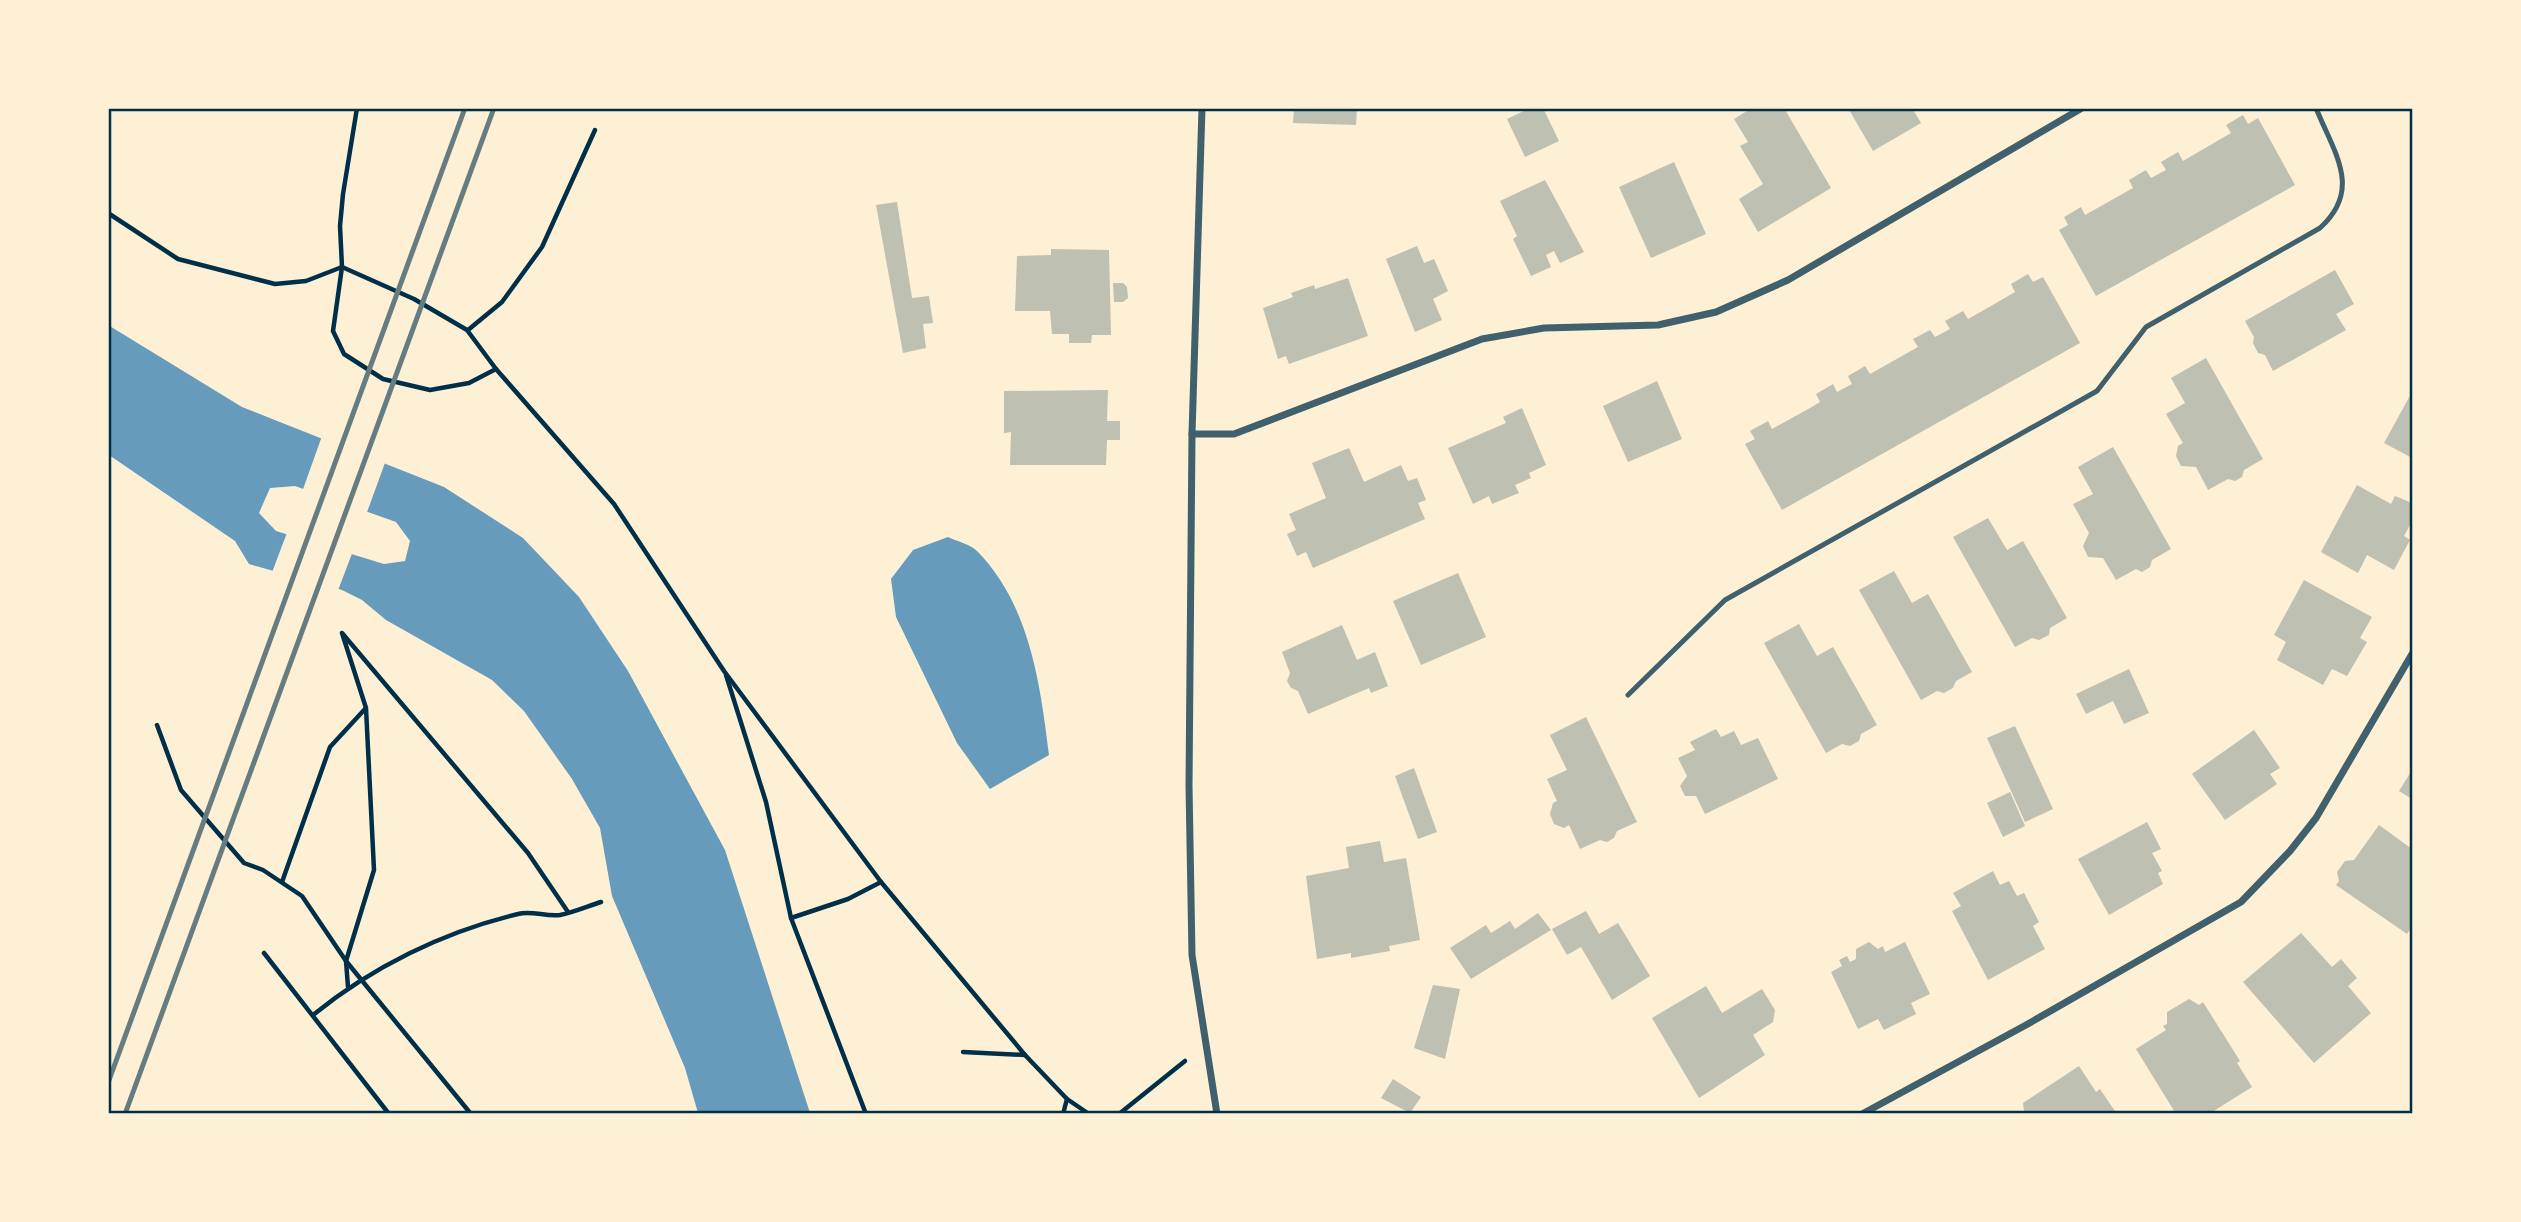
<svg xmlns="http://www.w3.org/2000/svg" width="2521" height="1222" font-family="'Asap Condensed',sans-serif">
	<style>
		.water { fill: #669bbc; fill-rule: evenodd }
		.pier { fill: #fdf0d5 }
		.building { fill: #bec0b2 }
		.lines { fill: none; stroke-linecap: round; stroke-linejoin: round }
		.path { stroke: #003049; stroke-width: 4.5 }
		.service { stroke: #3f606c; stroke-width: 5 }
		.minor { stroke: #3f606c; stroke-width: 7 }
		.rail { stroke: #657d81; stroke-width: 5 }
		.neatline { fill: none; stroke: #003049; stroke-width: 2.5 }
	</style>
	<rect width="100%" height="100%" fill="#fdf0d5"/>
	<g class="water">
		<path d="M108,325L242,407L444,487L523,538L579,597L628,671L725,850L810,1113H698L685,1068L612,896L600,828L572,779L524,711L492,680L386,620L362,600L342,590L249,564L235,541L109,455ZM295,486L396,522L410,541L405,561L384,564L276,531L259,513L270,488Z"/>
		<path d="M948,537C956,541 970,544 977,551C1030,605 1040,683 1049,755L990,789L957,743L896,617L891,579L913,550Z"/>
	</g>
	<g class="pier">
		<polygon points="322,436 386,460 366,515 302,492"/>
		<polygon points="288,530 353,551 337,593 271,575"/>
	</g>
	<g class="building">
		<polygon points="1294,108 1357,108 1356,125 1293,123"/>
		<polygon points="1530,108 1543,108 1559,141 1525,157 1507,119"/>
		<polygon points="1752,108 1784,108 1831,188 1758,232 1739,199 1763,184 1740,146 1748,142 1734,119"/>
		<polygon points="1848,108 1912,108 1921,123 1873,151"/>
		<polygon points="2243,115 2248,124 2258,118 2295,185 2096,296 2059,230 2068,225 2064,217 2081,207 2085,215 2133,188 2129,180 2146,170 2151,178 2166,170 2161,162 2178,152 2183,161 2231,133 2226,125"/>
		<polygon points="1674,162 1706,234 1651,258 1619,187"/>
		<polygon points="1545,180 1584,252 1560,263 1554,251 1546,255 1551,267 1531,276 1513,239 1517,236 1500,201"/>
		<polygon points="897,202 912,298 929,296 933,323 923,324 926,348 903,353 876,205"/>
		<polygon points="1417,246 1424,263 1434,259 1448,291 1433,299 1442,320 1415,332 1386,259"/>
		<polygon points="1051,249 1109,250 1111,335 1092,335 1091,343 1069,343 1069,334 1052,334 1050,311 1015,311 1017,256 1051,255"/>
		<polygon points="2335,270 2354,304 2336,314 2346,330 2273,371 2265,355 2258,353 2253,343 2254,337 2245,321"/>
		<polygon points="2028,274 2033,282 2043,277 2080,343 1782,510 1745,444 1755,439 1750,431 1768,421 1772,429 1810,408 1820,402 1816,394 1833,384 1837,392 1852,384 1848,376 1860,369 1865,366 1870,374 1918,347 1913,339 1930,330 1935,337 1950,329 1945,321 1963,311 1968,319 1991,306 2015,292 2011,284"/>
		<polygon points="1348,278 1368,336 1289,364 1286,356 1278,359 1263,308 1293,297 1291,293 1314,285 1315,289"/>
		<polygon points="1113,283 1123,283 1127,287 1128,298 1123,302 1114,302"/>
		<polygon points="2206,358 2263,459 2244,470 2242,477 2235,481 2228,479 2208,490 2196,467 2181,466 2176,456 2178,446 2183,443 2166,414 2185,403 2171,378"/>
		<polygon points="1657,381 1682,439 1628,462 1603,406"/>
		<polygon points="1108,390 1107,421 1120,421 1120,440 1107,440 1106,465 1010,465 1011,432 1004,433 1004,391"/>
		<polygon points="2412,392 2412,458 2384,443"/>
		<polygon points="1522,408 1546,465 1529,473 1531,478 1515,485 1519,493 1492,504 1489,496 1473,504 1448,448 1506,423 1503,417"/>
		<polygon points="2113,447 2171,549 2152,560 2150,567 2142,572 2136,569 2116,580 2103,558 2088,557 2083,546 2089,533 2073,504 2093,494 2078,467"/>
		<polygon points="1349,448 1364,482 1401,465 1408,481 1417,478 1426,500 1418,503 1425,519 1313,568 1306,552 1297,556 1287,534 1296,530 1289,514 1326,498 1312,463"/>
		<polygon points="2357,485 2391,504 2395,496 2412,503 2412,521 2404,536 2410,540 2394,570 2367,555 2358,573 2321,552"/>
		<polygon points="1988,518 2007,550 2023,541 2067,618 2050,628 2049,635 2039,640 2032,638 2015,647 1953,537"/>
		<polygon points="1894,571 1912,603 1928,594 1972,672 1956,681 1953,688 1944,693 1937,691 1921,700 1859,590"/>
		<polygon points="1458,573 1486,637 1421,665 1393,601"/>
		<polygon points="2304,580 2372,617 2360,638 2367,642 2347,676 2332,669 2323,685 2277,660 2286,642 2274,635"/>
		<polygon points="1799,624 1817,656 1833,647 1877,725 1861,734 1859,741 1850,746 1842,744 1826,753 1764,643"/>
		<polygon points="1342,625 1357,660 1375,652 1388,686 1371,693 1369,688 1308,714 1298,691 1291,688 1287,681 1290,673 1282,652"/>
		<polygon points="2129,669 2149,713 2124,724 2113,701 2086,714 2076,694"/>
		<polygon points="1586,717 1637,822 1617,831 1614,838 1607,842 1600,840 1580,849 1569,825 1564,828 1554,824 1550,814 1553,803 1557,801 1547,779 1567,770 1550,735"/>
		<polygon points="2015,726 2053,809 2025,822 1987,738"/>
		<polygon points="1716,729 1721,737 1734,731 1741,745 1758,738 1778,779 1705,814 1696,796 1685,796 1680,786 1687,776 1678,758 1695,750 1690,742"/>
		<polygon points="2254,730 2280,768 2270,774 2277,784 2225,820 2192,774"/>
		<polygon points="1414,768 1437,832 1418,839 1395,776"/>
		<polygon points="2412,770 2412,799 2399,791"/>
		<polygon points="2010,792 2025,826 2003,837 1987,803"/>
		<polygon points="2147,822 2161,849 2152,853 2162,871 2158,873 2163,884 2109,915 2078,859"/>
		<polygon points="2379,825 2412,849 2412,927 2407,934 2336,885 2339,881 2337,872 2345,861 2354,860"/>
		<polygon points="1380,841 1384,862 1406,858 1420,940 1389,946 1390,951 1351,958 1351,953 1317,959 1306,876 1349,868 1346,847"/>
		<polygon points="1993,871 2000,885 2009,881 2017,896 2024,893 2039,922 2033,926 2045,949 1988,980 1952,911 1961,906 1953,893"/>
		<polygon points="1586,911 1599,934 1618,923 1650,976 1612,1000 1581,947 1567,955 1552,929"/>
		<polygon points="1538,913 1551,930 1471,979 1450,948 1486,925 1491,933 1510,921 1515,929"/>
		<polygon points="2301,933 2332,967 2341,959 2357,978 2348,986 2371,1013 2314,1063 2243,982"/>
		<polygon points="1869,942 1878,949 1883,946 1885,952 1905,942 1930,994 1911,1003 1916,1014 1884,1030 1878,1019 1858,1029 1831,972 1842,966 1839,960 1847,956 1850,962 1856,959 1856,949"/>
		<polygon points="1433,985 1460,989 1445,1059 1414,1048"/>
		<polygon points="1706,986 1722,1013 1762,989 1775,1010 1773,1022 1753,1035 1765,1055 1699,1098 1652,1018"/>
		<polygon points="2189,999 2199,1005 2203,1002 2240,1061 2237,1063 2252,1087 2209,1114 2176,1114 2136,1049 2166,1030 2163,1026 2167,1024 2167,1012"/>
		<polygon points="2079,1066 2096,1092 2100,1089 2117,1114 2032,1114 2024,1111 2023,1103"/>
		<polygon points="1393,1079 1421,1097 1410,1113 1381,1098"/>
	</g>
	<g class="lines">
		<g class="path">
			<polyline points="357,108 343,194 340,226 342,267 333,331 344,354 383,379 430,390 469,383 496,369"/>
			<polyline points="108,213 178,259 275,284 306,281 342,267 414,299 467,330 496,369 614,504 724,671 881,882 1025,1055 1067,1099 1089,1114"/>
			<polyline points="468,330 502,302 542,247 595,130"/>
			<polyline points="726,675 766,802 791,918 866,1114"/>
			<polyline points="157,725 181,790 244,863 263,870 302,896 346,961 374,870 366,708 342,633 528,853 568,912"/>
			<polyline points="282,882 330,747 365,709"/>
			<polyline points="791,918 848,899 881,882"/>
			<polyline points="264,953 389,1114"/>
			<polyline points="348,987 346,961 471,1114"/>
			<path d="M313,1015C372,967 443,932 518,914C531,910 546,917 560,915C574,912 588,906 601,902"/>
			<polyline points="963,1052 1025,1055"/>
			<polyline points="1063,1114 1067,1099"/>
			<polyline points="1119,1114 1185,1061"/>
		</g>
		<path class="service" d="M1628,695L1725,600L2097,391L2146,327L2320,228C2363,189 2334,153 2316,108"/>
		<g class="minor">
			<polyline points="1202,108 1192,434 1189,786 1192,955 1217,1114"/>
			<polyline points="1192,434 1234,434 1482,339 1544,328 1658,325 1716,312 1788,280 2082,108"/>
			<polyline points="1862,1114 2026,1025 2241,902 2290,851 2316,818 2412,654"/>
		</g>
		<g class="rail">
			<polyline points="108,1083 465,108"/>
			<polyline points="125,1114 494,108"/>
		</g>
	</g>
	<rect width="2521" height="1222" fill="none" stroke="#fdf0d5" stroke-width="220"/>
	<rect x="110" y="110" width="2301" height="1002" class="neatline"/>
</svg>
